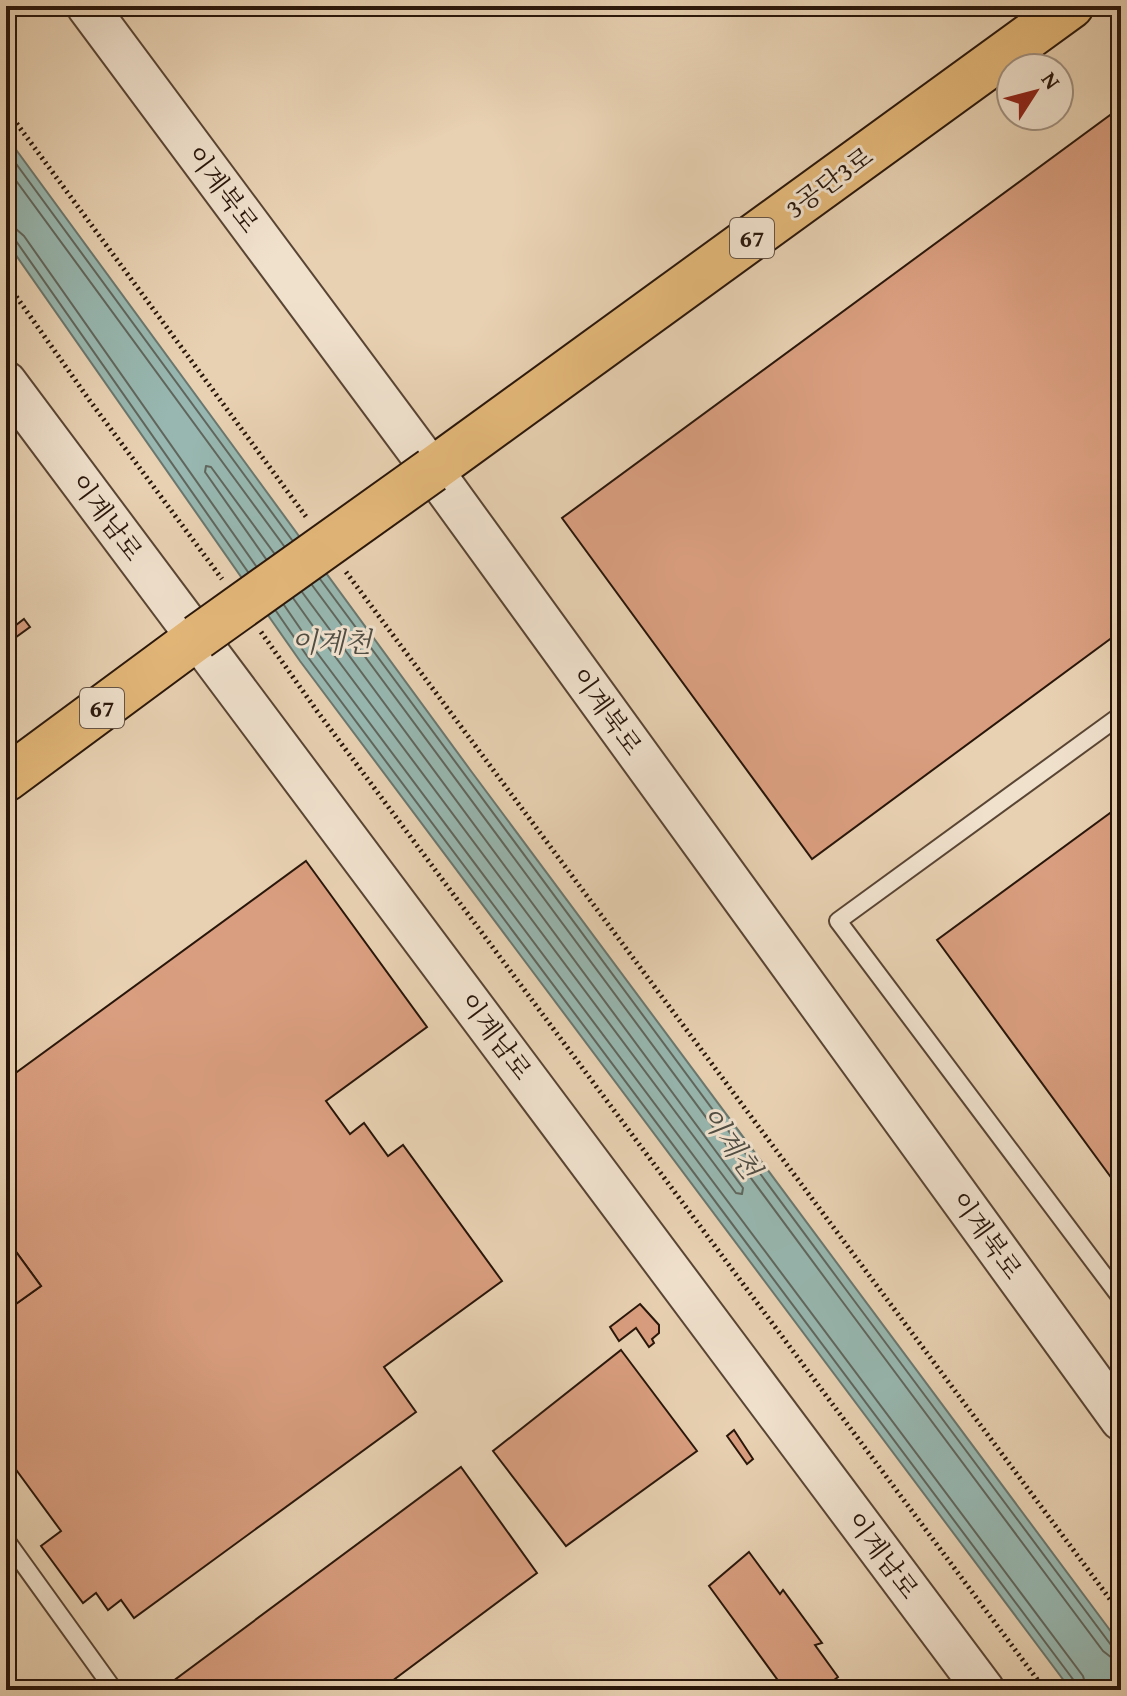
<svg xmlns="http://www.w3.org/2000/svg" width="1127" height="1696" font-family="'Gentium Book Plus','Noto Serif KR',serif">
	<style>
		.water { fill: #97b7b0; stroke: #6b776e; stroke-width: 2 }
		.lines { fill: none; stroke-linecap: round; stroke-linejoin: round }
		.shore { stroke: #60665d; stroke-width: 2 }
		.building { fill: #d99e7f; stroke: #29160a; stroke-width: 2 }
		.service-casing { stroke: #594534; stroke-width: 20 }
		.tertiary-casing { stroke: #594534; stroke-width: 44 }
		.primary-casing { stroke: #29160a; stroke-width: 48 }
		.path { stroke: #29160a; stroke-width: 5; stroke-dasharray: 2 4; stroke-linecap: butt }
		.service { stroke: #f0e1cd; stroke-width: 16 }
		.tertiary { stroke: #f0e1cd; stroke-width: 40 }
		.primary { stroke: #e4b879; stroke-width: 44 }
		.primary-bridge-casing { stroke: #29160a; stroke-width: 48; stroke-linecap: butt }
		.primary-bridge { stroke: #e4b879; stroke-width: 44 }
		.labels { text-anchor: middle; dominant-baseline: central; stroke-width: 6; stroke-linejoin: round; paint-order: stroke }
		.shield { fill: #f0e1cd; stroke: #655344; stroke-width: 2 }
		.shield-label { font-size: 24px; font-weight: bold; fill: #29160a }
		.street-label { font-size: 26px; fill: #29160a; stroke: #f0e1cd }
		.water-label { font-size: 28px; font-style: italic; fill: #504e44; stroke: #f0e1cd }
	</style>
	<rect width="100%" height="100%" fill="#e8d1b2"/>
	<filter id="stains"><feTurbulence type="fractalNoise" baseFrequency=".0025" numOctaves="4"/><feColorMatrix values="0 0 0 0 .2 0 0 0 0 .09 0 0 0 0 .02 0 0 0 .5 -.17"/></filter>
	<radialGradient id="worn" r=".72"><stop offset=".6" stop-color="#630" stop-opacity="0"/><stop offset="1" stop-color="#630" stop-opacity=".3"/></radialGradient>
	<polygon class="water" points="6,136 471,771 1121,1645 1121,1690 1071,1690 300,661 6,241"/>
	<g class="lines">
		<g class="shore">
			<polyline points="6,150 292,540"/>
			<polyline points="6,167 284,546"/>
			<polyline points="6,227 16,229 24,236 256,566"/>
			<polyline points="6,237 12,238 16,241 248,572"/>
			<polyline points="266,559 205,472 206,466 211,467 274,553"/>
			<polyline points="320,579 844,1287 1111,1645 1115,1649 1121,1649"/>
			<polyline points="312,585 836,1293 1103,1651 1112,1658 1121,1659"/>
			<polyline points="293,598 325,643 736,1193 742,1194 743,1188 302,592"/>
			<polyline points="284,605 315,650 1083,1676 1087,1690"/>
			<polyline points="276,611 307,656 1075,1682 1076,1690"/>
		</g>
	</g>
	<g class="building">
		<polygon points="1121,107 1121,631 812,859 562,518"/>
		<polygon points="24,619 30,627 12,640 7,632"/>
		<polygon points="1121,805 1121,1191 937,940"/>
		<polygon points="306,861 427,1027 326,1101 350,1134 364,1123 388,1156 403,1145 502,1281 384,1367 416,1412 134,1618 121,1600 108,1610 96,1593 83,1603 41,1546 61,1531 6,1456 6,1311 41,1286 6,1238 6,1080"/>
		<polygon points="6,1238 41,1286 6,1311"/>
		<polygon points="640,1304 659,1325 659,1333 652,1339 654,1343 649,1347 636,1328 619,1341 610,1327"/>
		<polygon points="621,1350 697,1451 566,1546 493,1451"/>
		<polygon points="734,1430 753,1459 747,1464 727,1436"/>
		<polygon points="461,1467 537,1573 380,1690 161,1690"/>
		<polygon points="749,1552 780,1594 783,1590 822,1643 815,1645 838,1677 821,1690 785,1690 709,1586"/>
	</g>
	<g class="lines">
		<defs>
			<g id="service">
				<polyline points="1121,715 838,921 1121,1298"/>
				<polyline points="6,1540 114,1690"/>
			</g>
			<g id="tertiary">
				<polyline points="87,6 432,470 1121,1420"/>
				<polyline points="6,382 984,1690"/>
			</g>
			<g id="primary">
				<polyline points="432,470 1071,6"/>
				<polyline points="6,779 198,637"/>
			</g>
		</defs>
		<use href="#service" class="service-casing"/>
		<use href="#tertiary" class="tertiary-casing"/>
		<use href="#primary" class="primary-casing"/>
		<g class="path">
			<polyline points="6,109 307,518"/>
			<polyline points="6,282 90,401 222,579"/>
			<polyline points="346,572 1121,1614"/>
			<polyline points="261,632 317,711 1045,1690"/>
		</g>
		<use href="#service" class="service"/>
		<use href="#tertiary" class="tertiary"/>
		<use href="#primary" class="primary"/>
		<defs>
			<polyline id="primary-bridge" points="198,637 432,470"/>
		</defs>
		<use href="#primary-bridge" class="primary-bridge-casing"/>
		<use href="#primary-bridge" class="primary-bridge"/>
	</g>
	<g class="labels">
		<g class="shield">
			<rect x="730" y="218" width="44" height="40" rx="6"/>
			<rect x="80" y="688" width="44" height="40" rx="6"/>
		</g>
		<g class="shield-label">
			<text x="752" y="238">67</text>
			<text x="102" y="708">67</text>
		</g>
		<g class="street-label">
			<text transform="translate(829 182) rotate(-36)">3공단3로</text>
			<text transform="translate(223 189) rotate(53)">이계북로</text>
			<text transform="translate(107 517) rotate(53)">이계남로</text>
			<text transform="translate(607 711) rotate(54)">이계북로</text>
			<text transform="translate(496 1036) rotate(53)">이계남로</text>
			<text transform="translate(987 1235) rotate(54)">이계북로</text>
			<text transform="translate(883 1555) rotate(53)">이계남로</text>
		</g>
		<g class="water-label">
			<text x="331" y="641">이계천</text>
			<text transform="translate(731 1142) rotate(54)">이계천</text>
		</g>
	</g>
	<rect width="1127" height="1696" fill="none" stroke="#e8d1b2" stroke-width="32"/>
	<rect x="8" y="8" width="1111" height="1680" fill="none" stroke="#29160a" stroke-width="4"/>
	<rect x="16" y="16" width="1095" height="1664" fill="none" stroke="#29160a" stroke-width="2"/>
	<g transform="translate(1035 92) rotate(54)"><circle r="38" fill="#f0e1cd" stroke="#a0907f" stroke-width="2"/>
	<path d="M0-6L14 30L0 20L-14 30Z" fill="#8f2418"/>
	<text y="-12" font-size="22" font-weight="bold" text-anchor="middle" fill="#29160a">N</text>
	</g>
	<rect width="100%" height="100%" filter="url(#stains)"/>
	<rect width="100%" height="100%" fill="url(#worn)"/>
</svg>
